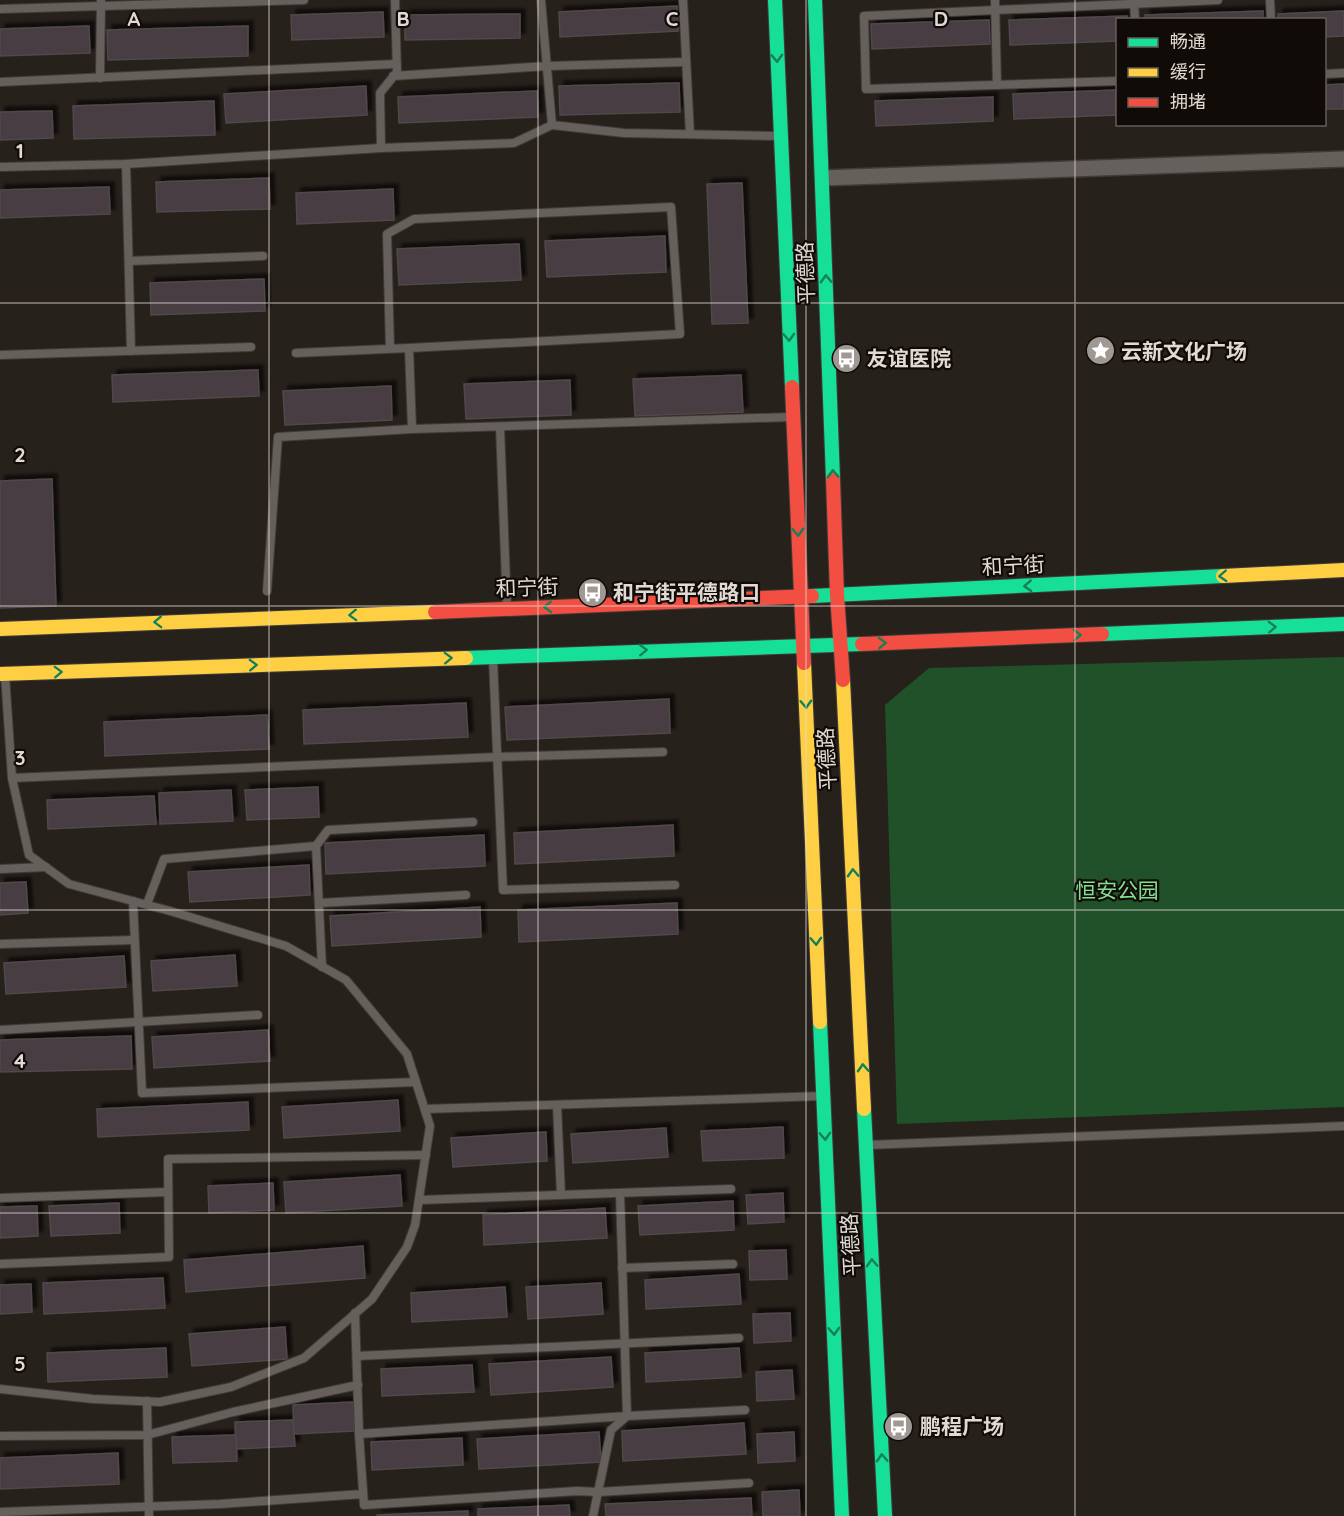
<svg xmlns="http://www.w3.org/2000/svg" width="1344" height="1516" font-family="Quicksand,'Noto Sans SC',sans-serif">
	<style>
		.green { fill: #205129 }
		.building { fill: #473c43; stroke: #4f4a49; stroke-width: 1.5; filter: url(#shadow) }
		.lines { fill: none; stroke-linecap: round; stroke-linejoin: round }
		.lane-casing { stroke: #413c39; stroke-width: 10 }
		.street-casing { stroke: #413c39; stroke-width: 18 }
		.fast-casing { stroke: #413c39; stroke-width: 16 }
		.slow-casing { stroke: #413c39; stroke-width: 16 }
		.jam-casing { stroke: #413c39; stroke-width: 16 }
		.lane { stroke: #65605c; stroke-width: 8 }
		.street { stroke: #65605c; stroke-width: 15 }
		.fast { stroke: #16e098; stroke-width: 14 }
		.slow { stroke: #ffcf43; stroke-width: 14 }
		.jam { stroke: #f24e42; stroke-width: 14 }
		.oneway { stroke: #138057 }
		.grid { fill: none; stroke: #e1d9d3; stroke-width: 1.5; stroke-opacity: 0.55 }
		.labels { text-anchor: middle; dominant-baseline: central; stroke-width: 4.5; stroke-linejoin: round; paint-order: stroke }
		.street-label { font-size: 21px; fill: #e1d9d3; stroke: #100b07 }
		.poi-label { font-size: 21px; font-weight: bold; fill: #e1d9d3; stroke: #100b07; text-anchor: start }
		.park-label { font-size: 21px; fill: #81e090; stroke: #100b07 }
		.grid-label { font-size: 20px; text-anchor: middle; font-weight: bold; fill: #e1d9d3; stroke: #100b07; stroke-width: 4.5; stroke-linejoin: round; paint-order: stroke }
	</style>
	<defs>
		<filter id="shadow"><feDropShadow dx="5" dy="-5" stdDeviation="1.5" flood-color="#0009"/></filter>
	</defs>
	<rect width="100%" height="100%" fill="#27211c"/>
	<polygon class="green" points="1344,657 1344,1107 897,1124 885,705 929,668"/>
	<g class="building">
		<polygon points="677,6 678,31 560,37 559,12"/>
		<polygon points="1263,11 1263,20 1146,20 1145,15"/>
		<polygon points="1344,11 1344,36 1324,37 1324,20 1278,20 1278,14"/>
		<polygon points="383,12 384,37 292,40 291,15"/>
		<polygon points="520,14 520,38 405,40 405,15"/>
		<polygon points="1127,16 1127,20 1118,20 1118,41 1010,45 1009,20"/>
		<polygon points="989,20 990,44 872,49 871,24"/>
		<polygon points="89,26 90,53 0,56 0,29"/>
		<polygon points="248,26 248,56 108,60 107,30"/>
		<polygon points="679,83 680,112 560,115 559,86"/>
		<polygon points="1344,84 1344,109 1324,109 1324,85"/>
		<polygon points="366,86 367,115 226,123 224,94"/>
		<polygon points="1118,90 1118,115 1014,119 1013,94"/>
		<polygon points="537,91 538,117 399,123 398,97"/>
		<polygon points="993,97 993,121 876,126 875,101"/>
		<polygon points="214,101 215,135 74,139 73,106"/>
		<polygon points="52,111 53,138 0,140 0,112"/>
		<polygon points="269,178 270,209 157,212 156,182"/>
		<polygon points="742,183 748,323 712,324 707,184"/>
		<polygon points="109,187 110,214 0,218 0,190"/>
		<polygon points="393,189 394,220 297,224 296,193"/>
		<polygon points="665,236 666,272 547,277 545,241"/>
		<polygon points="519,244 521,280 399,285 397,249"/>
		<polygon points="264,279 265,311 151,315 150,283"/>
		<polygon points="258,370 259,396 113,402 112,375"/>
		<polygon points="741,375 743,412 635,416 633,379"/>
		<polygon points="570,380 571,415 466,419 464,384"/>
		<polygon points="391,386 392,420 285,425 283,391"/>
		<polygon points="52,479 56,606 0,608 0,481"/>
		<polygon points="669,699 670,733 507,740 505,707"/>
		<polygon points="466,703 468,737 304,744 303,710"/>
		<polygon points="267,715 269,749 105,756 104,722"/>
		<polygon points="318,787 319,817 247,820 245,790"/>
		<polygon points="231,790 233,821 160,824 159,793"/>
		<polygon points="154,796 156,824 48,829 47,800"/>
		<polygon points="673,825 674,856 515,864 514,833"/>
		<polygon points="484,835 485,866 326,874 325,843"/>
		<polygon points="309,865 310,895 190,902 188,872"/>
		<polygon points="26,882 28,913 0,915 0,883"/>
		<polygon points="677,903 678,934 519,942 518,910"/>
		<polygon points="480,907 481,937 332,946 330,916"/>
		<polygon points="235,955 237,986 153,991 151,961"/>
		<polygon points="124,956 126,987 6,994 4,963"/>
		<polygon points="268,1030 270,1061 154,1068 152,1037"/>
		<polygon points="131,1036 132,1069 0,1072 0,1040"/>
		<polygon points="398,1100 400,1131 284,1138 282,1107"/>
		<polygon points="248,1102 249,1130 98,1137 97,1109"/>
		<polygon points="783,1127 784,1158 703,1161 701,1131"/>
		<polygon points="666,1128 668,1157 573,1163 571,1134"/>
		<polygon points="546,1132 547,1161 453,1167 451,1138"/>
		<polygon points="400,1175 402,1206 286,1213 284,1182"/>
		<polygon points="273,1183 274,1210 209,1213 208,1186"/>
		<polygon points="783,1193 784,1222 748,1224 746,1195"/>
		<polygon points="733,1201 734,1230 640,1235 638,1206"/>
		<polygon points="119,1203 120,1233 51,1236 49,1206"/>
		<polygon points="37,1206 38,1236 0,1238 0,1207"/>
		<polygon points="605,1208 607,1238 484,1245 483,1215"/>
		<polygon points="363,1246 365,1278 186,1292 184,1260"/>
		<polygon points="786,1250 787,1279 750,1280 749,1251"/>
		<polygon points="739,1274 741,1304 646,1309 645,1280"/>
		<polygon points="163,1278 165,1308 44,1314 43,1283"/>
		<polygon points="601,1283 603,1314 528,1319 526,1287"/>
		<polygon points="31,1284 32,1312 0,1314 0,1285"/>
		<polygon points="505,1287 507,1317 412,1322 411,1293"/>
		<polygon points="790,1313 791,1341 754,1343 753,1314"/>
		<polygon points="285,1327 287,1359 192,1366 189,1334"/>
		<polygon points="166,1348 167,1377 48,1382 47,1353"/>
		<polygon points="739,1348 741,1377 646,1382 645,1353"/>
		<polygon points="611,1357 613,1387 491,1395 489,1364"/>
		<polygon points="472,1365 474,1392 382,1396 381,1369"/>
		<polygon points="792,1370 794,1399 757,1401 756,1372"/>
		<polygon points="353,1402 354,1431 294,1434 293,1405"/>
		<polygon points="293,1420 295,1446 236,1449 235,1422"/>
		<polygon points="744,1423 746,1454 623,1461 622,1431"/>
		<polygon points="599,1432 601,1462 479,1469 477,1439"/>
		<polygon points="794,1432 795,1461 758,1463 757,1434"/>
		<polygon points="236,1435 237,1461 173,1463 172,1437"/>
		<polygon points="462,1438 463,1465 372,1470 371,1442"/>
		<polygon points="118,1453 119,1484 0,1489 0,1458"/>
		<polygon points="799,1490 800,1516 763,1516 762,1492"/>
		<polygon points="751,1498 752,1516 606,1516 605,1504"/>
		<polygon points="569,1505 570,1516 478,1516 478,1509"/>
		<polygon points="468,1511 468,1516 377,1516 377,1515"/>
	</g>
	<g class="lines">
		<defs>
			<g id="lane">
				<polyline points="541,0 552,125 624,133 779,136"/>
				<polyline points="683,0 690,134"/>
				<polyline points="995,0 997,85"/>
				<polyline points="1134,0 1135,20"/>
				<polyline points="1270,0 1271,20"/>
				<polyline points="0,9 304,0"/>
				<polyline points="1324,74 1344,73"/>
				<polyline points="393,76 548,66 686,62"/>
				<polyline points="100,78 101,0"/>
				<polyline points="1118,81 866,89 864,16 1218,0"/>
				<polyline points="0,82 396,64"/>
				<polyline points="381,148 380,93 397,72 395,0"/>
				<polyline points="126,164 131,351"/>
				<polyline points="0,167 126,164 381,148 514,143 552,125"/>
				<polyline points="129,261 263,256"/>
				<polyline points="409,348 412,429"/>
				<polyline points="296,353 409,348 680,334 671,207 414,219 387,234 390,349"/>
				<polyline points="0,355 251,347"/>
				<polyline points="500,427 507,608"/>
				<polyline points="267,591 278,437 412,429 791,417"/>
				<polyline points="493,659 503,890 675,885"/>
				<polyline points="12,778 497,757 663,752"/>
				<polyline points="316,846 322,967"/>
				<polyline points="0,869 46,867"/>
				<polyline points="133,901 142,1093 416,1082"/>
				<polyline points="319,903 466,895"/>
				<polyline points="147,904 164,859 316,846 328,830 473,822"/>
				<polyline points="0,944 134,940"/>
				<polyline points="0,1030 258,1015"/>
				<polyline points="557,1105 561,1195"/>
				<polyline points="425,1109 822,1096"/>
				<polyline points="868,1145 1344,1126"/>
				<polyline points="0,1198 168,1192"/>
				<polyline points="419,1200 731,1189"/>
				<polyline points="0,1264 169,1257 168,1159 426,1155"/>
				<polyline points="622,1268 733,1264"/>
				<polyline points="355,1313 359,1434 627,1416 620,1193"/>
				<polyline points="357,1356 739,1338"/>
				<polyline points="0,1389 93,1399 160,1402 231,1387 304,1358 372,1299 407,1247 415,1225 430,1126 407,1054 346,980 286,946 170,911 69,884 29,855 12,778 5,675"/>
				<polyline points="147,1401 149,1516"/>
				<polyline points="359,1434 364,1505 577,1491 598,1492 749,1483"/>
				<polyline points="0,1436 147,1435 233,1412 358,1385"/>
				<polyline points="0,1512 220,1504 363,1494"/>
				<polyline points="593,1516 611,1430 627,1416 745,1410"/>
			</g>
			<polyline id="street" points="823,178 1344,159"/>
			<g id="fast">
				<polyline points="775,0 792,387"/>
				<polyline points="815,0 833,479"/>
				<polyline points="812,596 1223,576"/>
				<polyline points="1102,634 1344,624"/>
				<polyline points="466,658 862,644"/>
				<polyline points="820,1022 842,1516"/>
				<polyline points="864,1109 885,1516"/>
			</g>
			<g id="slow">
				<polyline points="1223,576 1344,570"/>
				<polyline points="0,629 435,612"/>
				<polyline points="804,663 820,1022"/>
				<polyline points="0,674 466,658"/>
				<polyline points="843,680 864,1109"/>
			</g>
			<g id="jam">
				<polyline points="792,387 804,663"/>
				<polyline points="833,479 837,595 843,680"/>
				<polyline points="435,612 812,596"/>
				<polyline points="862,644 1102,634"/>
			</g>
		</defs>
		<use href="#lane" class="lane-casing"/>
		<use href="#street" class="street-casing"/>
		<use href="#fast" class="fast-casing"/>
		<use href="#slow" class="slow-casing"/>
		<use href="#jam" class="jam-casing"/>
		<use href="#lane" class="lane"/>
		<use href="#street" class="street"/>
		<use href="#fast" class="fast"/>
		<use href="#slow" class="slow"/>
		<use href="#jam" class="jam"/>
	</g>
	<defs><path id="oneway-chevron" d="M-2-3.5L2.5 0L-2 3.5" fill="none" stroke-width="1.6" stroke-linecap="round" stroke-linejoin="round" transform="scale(1.5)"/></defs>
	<g class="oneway">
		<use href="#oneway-chevron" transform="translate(777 58) rotate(88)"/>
		<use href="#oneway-chevron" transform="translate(826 279) rotate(-92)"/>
		<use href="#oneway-chevron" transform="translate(789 337) rotate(88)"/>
		<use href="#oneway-chevron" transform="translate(833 474) rotate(-92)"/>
		<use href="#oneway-chevron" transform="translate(798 532) rotate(88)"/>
		<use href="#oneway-chevron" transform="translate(1223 576) rotate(177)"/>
		<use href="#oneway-chevron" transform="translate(1028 586) rotate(177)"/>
		<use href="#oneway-chevron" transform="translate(548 607) rotate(178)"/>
		<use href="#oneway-chevron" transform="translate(353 615) rotate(178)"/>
		<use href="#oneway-chevron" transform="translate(158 622) rotate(178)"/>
		<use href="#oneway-chevron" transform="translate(1272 627) rotate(-2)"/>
		<use href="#oneway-chevron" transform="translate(1077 635) rotate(-2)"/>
		<use href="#oneway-chevron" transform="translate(882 643) rotate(-2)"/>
		<use href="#oneway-chevron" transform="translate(643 650) rotate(-2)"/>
		<use href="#oneway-chevron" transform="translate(448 658) rotate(-2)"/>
		<use href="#oneway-chevron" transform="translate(253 665) rotate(-2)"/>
		<use href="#oneway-chevron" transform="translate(58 672) rotate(-2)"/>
		<use href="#oneway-chevron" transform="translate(806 704) rotate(87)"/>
		<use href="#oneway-chevron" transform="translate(853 873) rotate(-93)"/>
		<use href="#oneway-chevron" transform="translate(816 941) rotate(87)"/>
		<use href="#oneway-chevron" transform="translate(863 1068) rotate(-93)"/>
		<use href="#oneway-chevron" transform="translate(825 1136) rotate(87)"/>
		<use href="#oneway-chevron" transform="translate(872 1263) rotate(-93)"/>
		<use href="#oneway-chevron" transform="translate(834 1331) rotate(87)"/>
		<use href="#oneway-chevron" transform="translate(882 1458) rotate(-93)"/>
	</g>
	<path class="grid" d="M269,0V1516M538,0V1516M806,0V1516M1075,0V1516M0,303H1344M0,606H1344M0,910H1344M0,1213H1344"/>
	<defs>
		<symbol id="sight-disc" viewBox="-11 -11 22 22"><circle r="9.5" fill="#a09993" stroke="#100b07"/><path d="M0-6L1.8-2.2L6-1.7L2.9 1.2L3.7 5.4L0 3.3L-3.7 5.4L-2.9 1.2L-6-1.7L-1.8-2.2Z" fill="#fff"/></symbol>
		<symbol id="bus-disc" viewBox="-11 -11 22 22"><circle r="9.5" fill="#a09993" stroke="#100b07"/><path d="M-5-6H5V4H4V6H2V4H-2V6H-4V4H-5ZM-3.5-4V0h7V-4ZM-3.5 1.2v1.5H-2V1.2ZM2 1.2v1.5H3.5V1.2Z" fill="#fff"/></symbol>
	</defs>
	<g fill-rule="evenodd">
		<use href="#sight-disc" x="1084" y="334" width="33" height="33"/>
		<use href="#bus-disc" x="830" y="342" width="33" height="33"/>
		<use href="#bus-disc" x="576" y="576" width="33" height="33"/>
		<use href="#bus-disc" x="882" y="1410" width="33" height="33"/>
	</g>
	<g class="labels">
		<g class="street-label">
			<text transform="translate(805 273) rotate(-92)">平德路</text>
			<text transform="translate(1013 565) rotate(-3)">和宁街</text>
			<text transform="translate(527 587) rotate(-2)">和宁街</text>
			<text transform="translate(826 759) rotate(-93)">平德路</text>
			<text transform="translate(850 1245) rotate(-93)">平德路</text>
		</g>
		<g class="poi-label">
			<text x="1121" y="351">云新文化广场</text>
			<text x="867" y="358">友谊医院</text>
			<text x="613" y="592">和宁街平德路口</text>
			<text x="920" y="1426">鹏程广场</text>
		</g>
		<g class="park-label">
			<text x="1117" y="890">恒安公园</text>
		</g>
	</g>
	<g class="grid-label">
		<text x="134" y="26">A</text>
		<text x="403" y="26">B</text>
		<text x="672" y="26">C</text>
		<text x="941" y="26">D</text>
		<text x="20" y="158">1</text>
		<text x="20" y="462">2</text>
		<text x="20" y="765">3</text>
		<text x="20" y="1068">4</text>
		<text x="20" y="1371">5</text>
	</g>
	<rect x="1116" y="18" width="210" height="108" fill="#100b07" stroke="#645d59" stroke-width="1.5"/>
	<rect x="1128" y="38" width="30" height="9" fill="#16e098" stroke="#645d59" stroke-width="1.5"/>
	<text x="1170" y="48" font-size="18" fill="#e1d9d3">畅通</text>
	<rect x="1128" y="68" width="30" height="9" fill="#ffcf43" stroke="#645d59" stroke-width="1.5"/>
	<text x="1170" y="78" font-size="18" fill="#e1d9d3">缓行</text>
	<rect x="1128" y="98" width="30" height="9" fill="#f24e42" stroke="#645d59" stroke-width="1.5"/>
	<text x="1170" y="108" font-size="18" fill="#e1d9d3">拥堵</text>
</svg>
